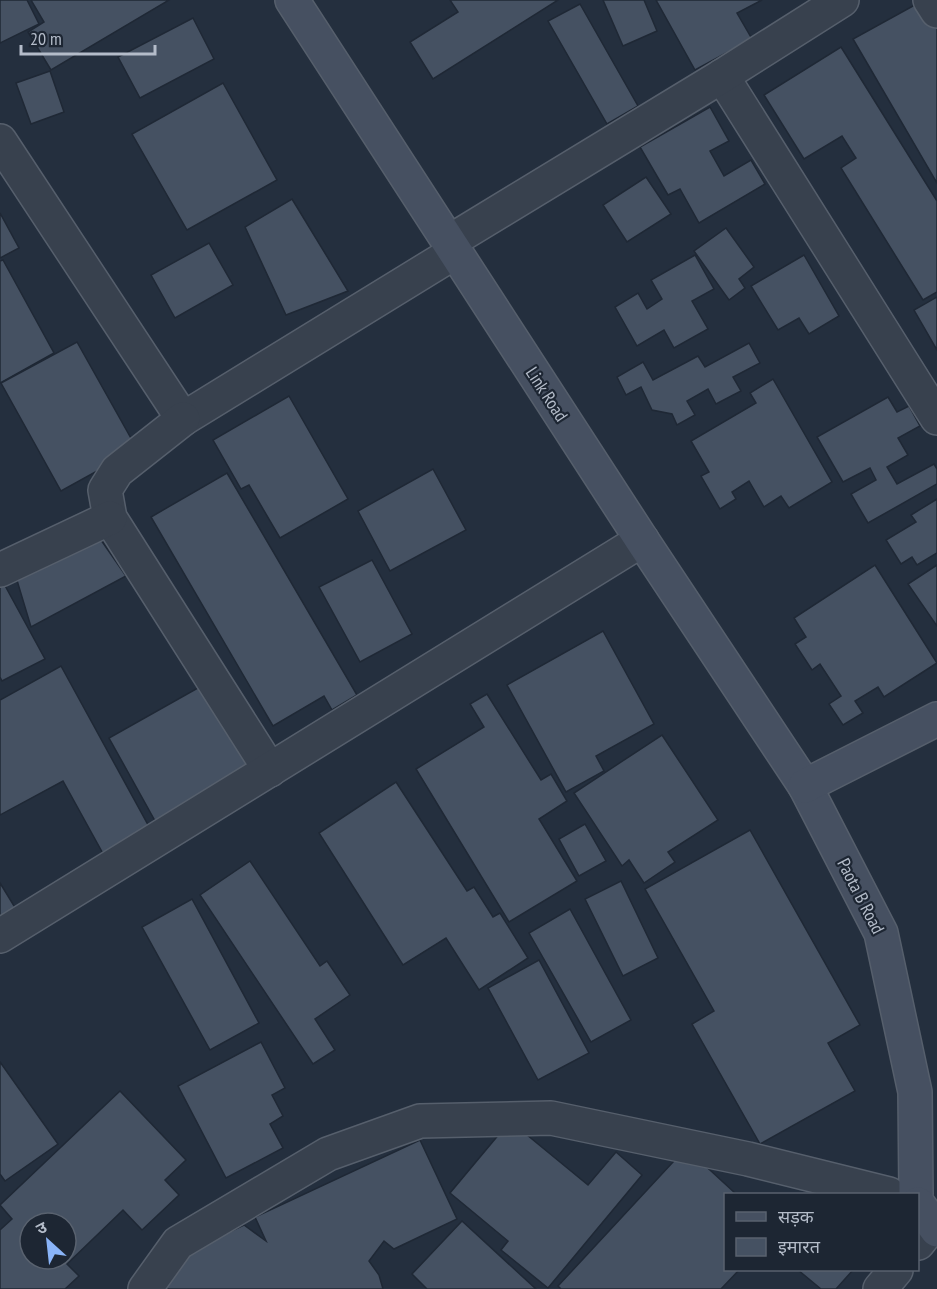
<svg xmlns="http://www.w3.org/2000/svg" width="937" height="1289" font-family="'PT Sans Narrow','Noto Sans Devanagari',sans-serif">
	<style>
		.building { fill: #455162; stroke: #1f2835; stroke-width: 1.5; fill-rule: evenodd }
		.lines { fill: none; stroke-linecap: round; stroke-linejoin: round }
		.street-casing { stroke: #565f6c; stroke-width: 36 }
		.secondary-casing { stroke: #565f6c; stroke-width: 36 }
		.street { stroke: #38414e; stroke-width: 33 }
		.secondary { stroke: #465061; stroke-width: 33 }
		.labels { text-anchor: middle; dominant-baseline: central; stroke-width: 4.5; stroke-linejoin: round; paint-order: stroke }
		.street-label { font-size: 18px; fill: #b4bcc9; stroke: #1d2633 }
	</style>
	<rect width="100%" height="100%" fill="#242f3e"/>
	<g class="building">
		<polygon points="0,0 27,0 39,24 0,43"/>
		<polygon points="31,0 169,0 51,70 28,32 44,22"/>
		<polygon points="450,0 558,0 433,79 410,42 458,12"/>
		<polygon points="603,0 644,0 657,31 623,46"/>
		<polygon points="656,0 762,0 737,13 752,39 695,70"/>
		<polygon points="922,1 937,26 937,183 853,39"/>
		<polygon points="580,4 638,106 607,124 548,21"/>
		<polygon points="193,18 214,59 140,98 118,57"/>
		<polygon points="841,47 937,201 937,292 923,300 841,168 856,158 842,136 804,159 764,95"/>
		<polygon points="50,71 64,112 31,124 16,83"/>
		<polygon points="223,83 277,180 187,230 132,134"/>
		<polygon points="710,107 729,141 710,151 724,176 751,160 765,184 699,223 680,189 668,195 640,147"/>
		<polygon points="646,177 671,214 627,242 603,205"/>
		<polygon points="292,199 348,291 286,315 245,227"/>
		<polygon points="0,213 19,248 0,258"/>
		<polygon points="726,228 754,267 739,279 745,288 729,300 694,251"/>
		<polygon points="209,243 233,285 175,318 151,275"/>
		<polygon points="695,255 714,289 692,301 708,329 674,348 664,330 637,346 615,307 638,293 647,309 662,299 651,280"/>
		<polygon points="804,255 839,316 809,334 799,318 778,330 751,286"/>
		<polygon points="3,260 54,353 0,383 0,261"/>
		<polygon points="937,297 937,350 914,310"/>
		<polygon points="77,342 137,449 61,491 1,383"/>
		<polygon points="749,343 760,363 733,377 741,391 716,404 708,389 687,401 695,415 677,425 672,414 652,410 641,387 626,395 617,377 643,362 653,380 698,356 705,367"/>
		<polygon points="773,379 832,482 789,508 781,496 764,507 749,481 732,492 736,499 720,509 701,476 709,472 691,441 756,403 750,393"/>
		<polygon points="289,396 348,499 280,538 249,485 241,489 213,440"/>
		<polygon points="888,397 897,412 909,406 920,426 898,438 908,455 887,467 897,484 934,464 937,469 937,484 868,523 851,494 876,480 870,468 843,482 817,437"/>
		<polygon points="433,469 466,530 390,571 358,511"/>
		<polygon points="227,473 357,695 332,710 324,696 273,726 151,517"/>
		<polygon points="937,499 937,553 917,565 912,557 901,564 886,540 916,522 911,515"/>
		<polygon points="101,540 126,576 31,627 16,577"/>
		<polygon points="372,560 412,634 360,662 319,587"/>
		<polygon points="875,565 937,663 884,697 878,687 855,701 863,713 843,725 829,704 841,696 820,664 812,670 795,644 806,637 794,618"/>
		<polygon points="937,565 937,626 908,584"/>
		<polygon points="3,582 45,659 2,681 0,677 0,584"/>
		<polygon points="603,631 654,724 596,756 604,771 566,792 507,685"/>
		<polygon points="61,666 153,834 106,859 63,781 0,815 0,700"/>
		<polygon points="212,680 263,770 159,828 109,738"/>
		<polygon points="487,694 541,780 551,774 567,801 539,819 577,881 509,922 416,769 484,727 470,704"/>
		<polygon points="662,735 718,820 668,852 675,862 644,883 629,860 622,866 574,793"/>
		<polygon points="396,782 467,891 474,887 493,917 500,913 528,958 479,990 446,938 403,965 319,833"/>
		<polygon points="585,824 606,861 579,876 559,839"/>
		<polygon points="750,830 860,1025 828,1043 855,1091 760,1144 692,1024 714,1011 645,889"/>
		<polygon points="250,861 320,966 327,961 350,995 315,1019 335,1050 313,1064 200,895"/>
		<polygon points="621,881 658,958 623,976 585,899"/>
		<polygon points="0,883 19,914 0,926"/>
		<polygon points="192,899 259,1023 210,1050 142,927"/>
		<polygon points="570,909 631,1020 591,1042 529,933"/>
		<polygon points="539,960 589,1053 538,1080 488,988"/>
		<polygon points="261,1042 285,1088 272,1095 283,1116 270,1124 283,1148 226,1178 178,1086"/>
		<polygon points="0,1062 58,1144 5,1181 0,1174"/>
		<path d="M120,1091L186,1160L165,1180L179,1195L142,1230L123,1210L67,1264L79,1276L65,1289H0V1230L12,1219L0,1205ZM30,1223H66V1259H30Z"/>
		<polygon points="510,1121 588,1185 616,1152 642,1175 548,1288 501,1250 508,1241 450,1193"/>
		<polygon points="420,1140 457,1219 394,1249 384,1241 369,1261 379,1275 383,1289 162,1289 191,1250 244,1225 266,1241 255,1217"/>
		<polygon points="686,1148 736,1194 726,1194 726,1270 739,1270 721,1289 561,1289 558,1286"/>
		<polygon points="462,1221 536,1289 427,1289 412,1274"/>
		<polygon points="798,1270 853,1270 836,1289 821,1289"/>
	</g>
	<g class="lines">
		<defs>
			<g id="street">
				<polyline points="930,0 937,11"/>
				<polyline points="722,76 937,418"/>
				<polyline points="0,141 183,419 455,252"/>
				<polyline points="449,242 722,76 842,0"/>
				<polyline points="183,419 117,471 105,490 110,518 270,770"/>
				<polyline points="0,570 110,518"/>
				<polyline points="0,936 642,540"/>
				<polyline points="918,1243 933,1224"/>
				<polyline points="145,1289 178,1243 328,1154 420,1121 551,1118 748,1159 889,1194"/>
				<polyline points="880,1289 896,1270"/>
			</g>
			<g id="secondary">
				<polyline points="292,0 642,540 805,786 881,933 915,1092 916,1194"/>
				<polyline points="805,786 937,719"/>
				<polyline points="918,1204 937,1230"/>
			</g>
		</defs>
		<use href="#street" class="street-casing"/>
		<use href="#secondary" class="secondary-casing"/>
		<use href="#street" class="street"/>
		<use href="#secondary" class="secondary"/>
	</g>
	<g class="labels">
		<g class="street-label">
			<text transform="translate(547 394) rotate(57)">Link Road</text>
			<text transform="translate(861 896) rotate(63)">Paota B Road</text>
		</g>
	</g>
	<rect x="724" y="1193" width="195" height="78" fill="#1d2633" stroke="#59626f" stroke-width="1.5"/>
	<rect x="736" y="1212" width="30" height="9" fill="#465061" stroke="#59626f" stroke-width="1.5"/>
	<text x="778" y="1223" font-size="18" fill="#b4bcc9">सड़क</text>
	<rect x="736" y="1238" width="30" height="18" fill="#455162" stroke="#59626f" stroke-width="1.5"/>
	<text x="778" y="1253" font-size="18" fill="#b4bcc9">इमारत</text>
	<g transform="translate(48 1241) rotate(333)"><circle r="28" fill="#1d2633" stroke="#59626f" stroke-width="1.5"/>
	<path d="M0-4.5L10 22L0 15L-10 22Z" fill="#8ab4f8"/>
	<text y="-9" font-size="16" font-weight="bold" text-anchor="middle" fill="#b4bcc9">उ</text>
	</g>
	<path d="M21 45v9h134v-9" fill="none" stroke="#b4bcc9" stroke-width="3"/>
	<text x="30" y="45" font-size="18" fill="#b4bcc9" stroke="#1d2633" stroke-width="4.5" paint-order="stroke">20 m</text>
</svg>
